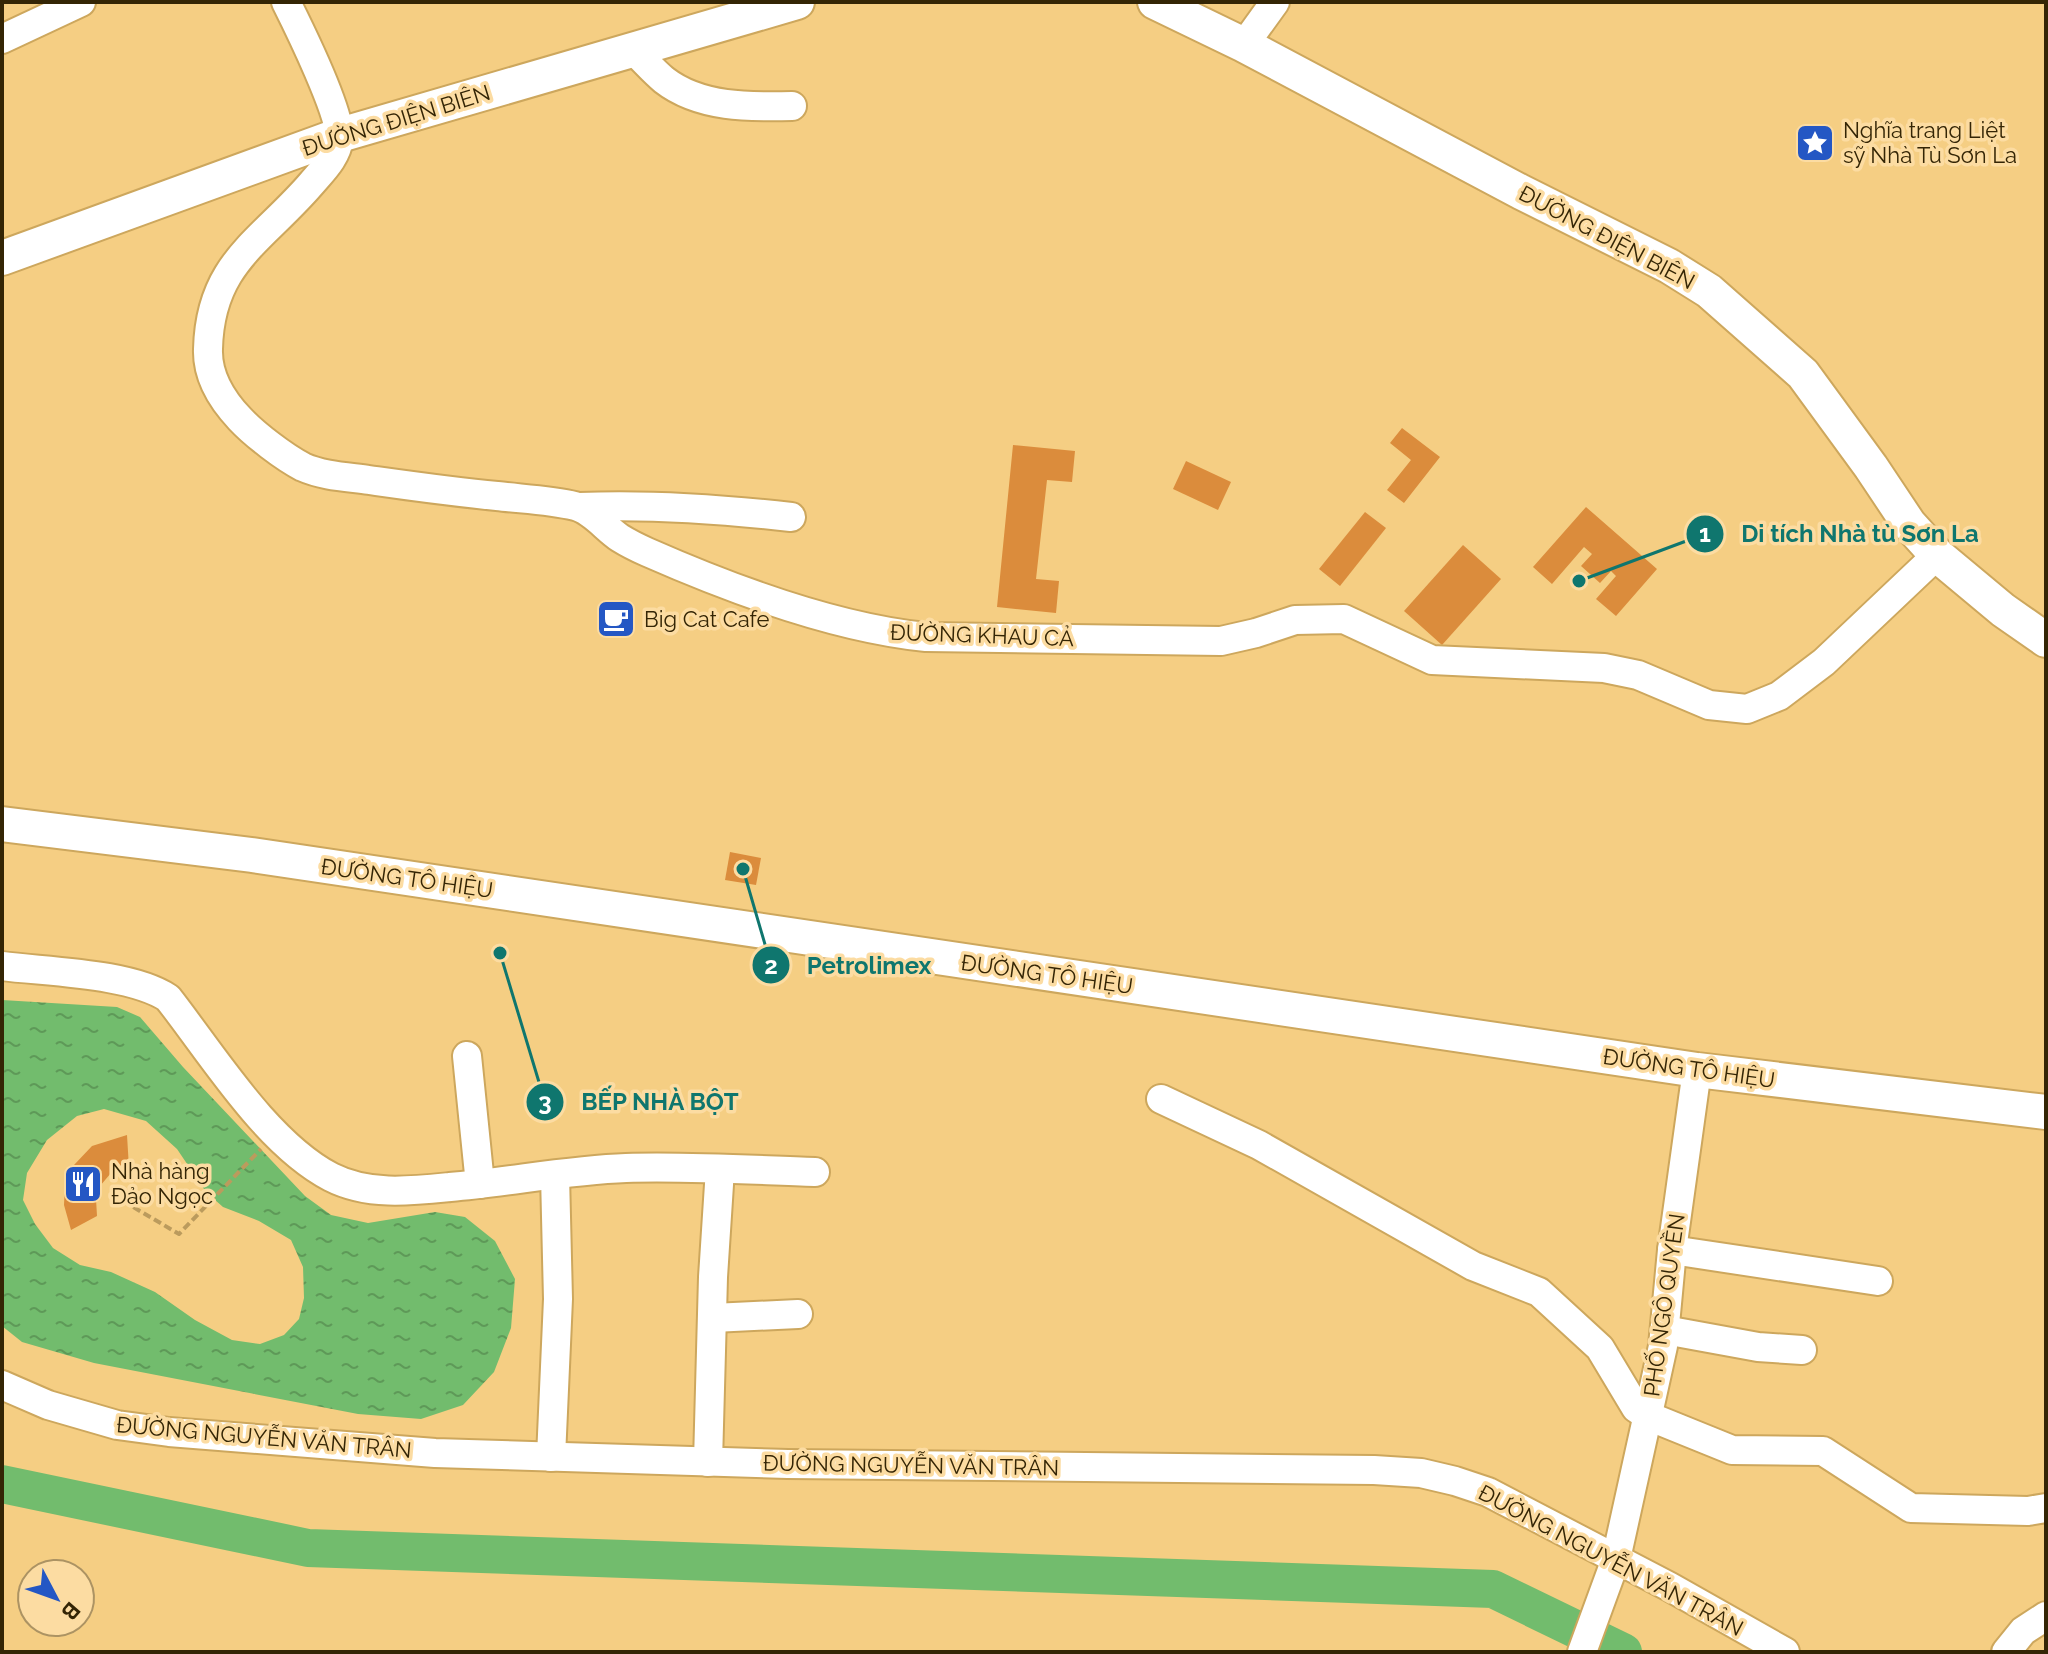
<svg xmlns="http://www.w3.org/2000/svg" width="2048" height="1654" font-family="Raleway,sans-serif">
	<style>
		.water { fill: url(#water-ripples); fill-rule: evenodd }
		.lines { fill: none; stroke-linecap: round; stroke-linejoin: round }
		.river { stroke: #72bc6d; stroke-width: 38 }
		.building { fill: #db8c3c }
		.minor-casing { stroke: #cda75d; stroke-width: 32 }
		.major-casing { stroke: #cda75d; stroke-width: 38 }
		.path { stroke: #bb9b5d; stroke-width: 4; stroke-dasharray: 8 4; stroke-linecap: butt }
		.minor { stroke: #fff; stroke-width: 28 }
		.major { stroke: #fff; stroke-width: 34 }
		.labels { text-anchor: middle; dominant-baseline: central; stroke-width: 7; stroke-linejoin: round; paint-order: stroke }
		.street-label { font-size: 22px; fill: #342505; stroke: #fcdca2 }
		.poi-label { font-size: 22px; fill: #342505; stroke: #fcdca2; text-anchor: start }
		.leader { fill: none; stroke: #0f766e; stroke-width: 3 }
		.callout-dot { fill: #0f766e; stroke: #fcdca2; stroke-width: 3 }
		.mark-label { font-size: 24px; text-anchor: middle; font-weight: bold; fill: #fff }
		.callout-label { font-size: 24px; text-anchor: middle; font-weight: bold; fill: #0f766e; stroke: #fcdca2; stroke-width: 7; stroke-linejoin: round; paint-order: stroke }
	</style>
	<defs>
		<pattern id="water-ripples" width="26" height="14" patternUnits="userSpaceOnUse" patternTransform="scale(2)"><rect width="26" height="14" fill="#72bc6d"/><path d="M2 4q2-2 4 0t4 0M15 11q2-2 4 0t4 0" fill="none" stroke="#5e9958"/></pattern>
	</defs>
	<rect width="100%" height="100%" fill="#f5ce83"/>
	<path class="water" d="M2,1000L117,1007L140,1017L183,1067L305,1196L331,1215L368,1223L435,1212L465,1217L495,1241L515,1279L511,1328L494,1372L463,1405L421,1419L358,1414L94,1363L22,1342L2,1326ZM104,1109L146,1121L177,1149L206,1192L223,1207L259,1221L291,1240L303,1267L304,1298L299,1319L284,1335L260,1344L232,1340L195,1320L155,1292L111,1272L80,1265L53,1248L35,1224L23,1200L27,1173L47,1140L77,1116Z"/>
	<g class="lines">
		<polyline class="river" points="2,1484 308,1548 1493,1589 1623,1652"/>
	</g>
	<g class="building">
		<polygon points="1402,428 1440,457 1404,503 1387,490 1411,460 1390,443"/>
		<polygon points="1013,445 1075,451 1072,482 1047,480 1036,579 1059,581 1056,613 997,607"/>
		<polygon points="1186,461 1231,482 1218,510 1173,489"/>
		<polygon points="1586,507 1657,569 1616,616 1596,599 1616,576 1611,571 1600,583 1581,566 1592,554 1584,547 1552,584 1533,567"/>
		<polygon points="1365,512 1386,528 1340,586 1319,569"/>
		<polygon points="1463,545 1501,579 1442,645 1404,611"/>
		<polygon points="730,852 761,858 756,885 725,880"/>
		<polygon points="127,1135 129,1168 111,1173 100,1186 96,1199 97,1216 71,1230 64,1205 65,1182 74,1165 92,1146"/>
	</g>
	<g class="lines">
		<defs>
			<g id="minor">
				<path d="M286,2C298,26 342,115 339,138C337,157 323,170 311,184C261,242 210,263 208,349C207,376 222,400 240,419C255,435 284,457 303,467C323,476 348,477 369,480C412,486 454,492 497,496C522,499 550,500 575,506C592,510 606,529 620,538C628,543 638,548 647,552C731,589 836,628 926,637L1221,641L1256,633L1295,620L1344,619L1432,660L1604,668L1638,675L1709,705L1747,709L1779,696L1824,662L1937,555"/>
				<polyline points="2,39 81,2"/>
				<polyline points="1244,45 1275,2"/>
				<path d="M632,49C643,59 653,71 664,80C700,108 750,107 792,106"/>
				<path d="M580,507C651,504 720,509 791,517"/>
				<path d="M2,966C48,972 130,973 168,998C212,1054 266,1143 331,1177C368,1196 411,1191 450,1187C509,1182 568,1170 626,1168C689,1166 752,1170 815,1172"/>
				<polyline points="467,1056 480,1184"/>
				<polyline points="1161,1099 1259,1145 1473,1266 1539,1292 1600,1348 1636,1408 1648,1416 1732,1450 1823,1451 1911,1508 2028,1511 2046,1508"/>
				<polyline points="1672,1250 1878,1281"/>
				<polyline points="713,1318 798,1314"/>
				<polyline points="1665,1330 1758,1347 1802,1350"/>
				<polyline points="2,1385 48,1405 117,1425 169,1432 435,1453 788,1464 1374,1470 1421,1473 1455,1481 1488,1492 1670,1587 1785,1652"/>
				<polyline points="551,1457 558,1299 555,1175"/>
				<polyline points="708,1462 713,1277 720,1169"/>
				<polyline points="1582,1652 1616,1559 1663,1346 1672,1250 1697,1070"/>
				<polyline points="2006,1652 2023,1631 2046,1616"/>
			</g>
			<g id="major">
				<polyline points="1155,2 1244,45 1521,192 1669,266 1709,291 1803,374 1871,467 1909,524 1937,555 2003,610 2046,640"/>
				<polyline points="2,258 340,135 797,2"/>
				<polyline points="2,824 252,855 1697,1070 2046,1112"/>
			</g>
		</defs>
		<use href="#minor" class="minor-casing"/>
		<use href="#major" class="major-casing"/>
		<polyline class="path" points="123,1201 179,1234 261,1149"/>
		<use href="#minor" class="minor"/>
		<use href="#major" class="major"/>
	</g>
	<defs>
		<symbol id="sight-square" viewBox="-11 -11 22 22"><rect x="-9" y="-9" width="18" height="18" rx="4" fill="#2457c4" stroke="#fcdca2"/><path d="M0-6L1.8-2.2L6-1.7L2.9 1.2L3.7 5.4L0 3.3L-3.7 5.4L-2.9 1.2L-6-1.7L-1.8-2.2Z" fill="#fff"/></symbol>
		<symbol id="cafe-square" viewBox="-11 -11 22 22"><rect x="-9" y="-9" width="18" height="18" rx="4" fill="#2457c4" stroke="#fcdca2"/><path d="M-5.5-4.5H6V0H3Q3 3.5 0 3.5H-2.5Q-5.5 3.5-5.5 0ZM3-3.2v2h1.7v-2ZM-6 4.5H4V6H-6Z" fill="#fff"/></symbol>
		<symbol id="restaurant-square" viewBox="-11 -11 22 22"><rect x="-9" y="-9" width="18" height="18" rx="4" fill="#2457c4" stroke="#fcdca2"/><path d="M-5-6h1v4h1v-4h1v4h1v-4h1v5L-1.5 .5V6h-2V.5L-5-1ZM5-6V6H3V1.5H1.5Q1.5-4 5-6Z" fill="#fff"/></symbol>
	</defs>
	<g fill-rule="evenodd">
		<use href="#sight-square" x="1793" y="121" width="44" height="44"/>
		<use href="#cafe-square" x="594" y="597" width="44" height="44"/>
		<use href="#restaurant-square" x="61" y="1162" width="44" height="44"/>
	</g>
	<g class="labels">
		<g class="street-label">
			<text transform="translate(396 120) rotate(-17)">ĐƯỜNG ĐIỆN BIÊN</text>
			<text transform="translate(1607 237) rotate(28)">ĐƯỜNG ĐIỆN BIÊN</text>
			<text transform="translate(982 635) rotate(2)">ĐƯỜNG KHAU CẢ</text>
			<text transform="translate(407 878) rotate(8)">ĐƯỜNG TÔ HIỆU</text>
			<text transform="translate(1047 974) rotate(8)">ĐƯỜNG TÔ HIỆU</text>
			<text transform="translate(1689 1068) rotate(8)">ĐƯỜNG TÔ HIỆU</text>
			<text transform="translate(1664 1305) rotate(-82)">PHỐ NGÔ QUYỀN</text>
			<text transform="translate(264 1437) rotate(5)">ĐƯỜNG NGUYỄN VĂN TRÂN</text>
			<text transform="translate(911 1465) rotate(1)">ĐƯỜNG NGUYỄN VĂN TRÂN</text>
			<text transform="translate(1611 1560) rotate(28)">ĐƯỜNG NGUYỄN VĂN TRÂN</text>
		</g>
		<g class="poi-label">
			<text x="1843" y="130">Nghĩa trang Liệt<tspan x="1843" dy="25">sỹ Nhà Tù Sơn La</tspan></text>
			<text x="644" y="619">Big Cat Cafe</text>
			<text x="111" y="1171">Nhà hàng<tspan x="111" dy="25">Đảo Ngọc</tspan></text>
		</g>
	</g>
	<path class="leader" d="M1579 581L1705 534M743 869L771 965M500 953L545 1102"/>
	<g class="callout-dot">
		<circle cx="1579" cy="581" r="8"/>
		<circle cx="743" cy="869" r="8"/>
		<circle cx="500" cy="953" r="8"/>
		<circle cx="1705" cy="534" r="20"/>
		<circle cx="771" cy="965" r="20"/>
		<circle cx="545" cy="1102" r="20"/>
	</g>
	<g class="mark-label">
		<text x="1705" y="542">1</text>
		<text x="771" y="974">2</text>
		<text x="545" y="1110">3</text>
	</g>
	<g class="callout-label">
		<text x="1860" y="542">Di tích Nhà tù Sơn La</text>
		<text x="869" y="974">Petrolimex</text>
		<text x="660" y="1110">BẾP NHÀ BỘT</text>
	</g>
	<rect width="2048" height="1654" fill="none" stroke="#342505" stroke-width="8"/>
	<g transform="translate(56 1598) rotate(131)"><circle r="38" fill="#fcdca2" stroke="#ac9363" stroke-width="2"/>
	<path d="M0-6L14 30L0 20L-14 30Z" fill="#2457c4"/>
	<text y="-12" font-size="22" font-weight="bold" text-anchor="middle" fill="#342505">B</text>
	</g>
</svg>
